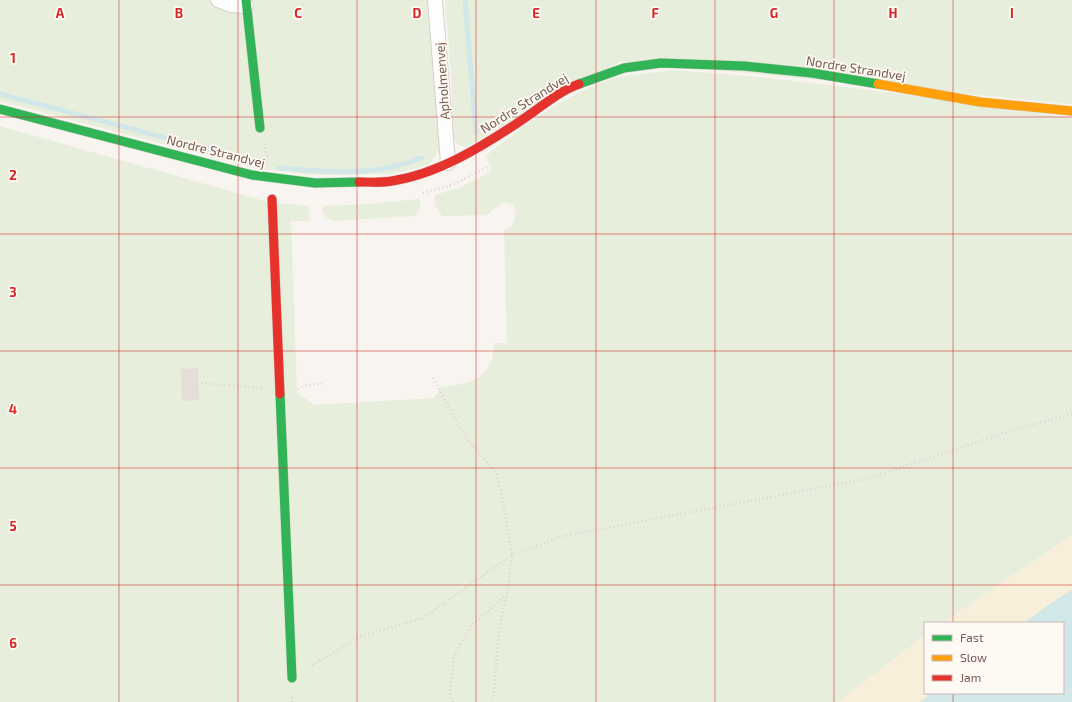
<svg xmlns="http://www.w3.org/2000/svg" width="1072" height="702" font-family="'Exo 2',sans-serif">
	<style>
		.green { fill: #e7eedc }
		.sand { fill: #f8efdb }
		.water { fill: #d2e7e8 }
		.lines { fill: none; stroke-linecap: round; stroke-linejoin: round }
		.stream { stroke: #d2e7e8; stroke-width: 5 }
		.building { fill: #e5ddd7 }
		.street-casing { stroke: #d6d0cb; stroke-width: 16 }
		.fast-casing { stroke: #d6d0ca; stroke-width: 10 }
		.slow-casing { stroke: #d6d0ca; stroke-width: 10 }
		.jam-casing { stroke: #d6d0ca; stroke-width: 10 }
		.path { stroke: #dad4d0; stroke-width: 2.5; stroke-dasharray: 1 3; stroke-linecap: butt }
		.street { stroke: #fefdfd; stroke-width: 14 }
		.fast { stroke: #30b455; stroke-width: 9 }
		.slow { stroke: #ff9f0a; stroke-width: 9 }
		.jam { stroke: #e5322d; stroke-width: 9 }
		.grid { fill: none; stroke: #d62828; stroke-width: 1; stroke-opacity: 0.55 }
		.labels { text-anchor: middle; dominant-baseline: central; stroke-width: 3.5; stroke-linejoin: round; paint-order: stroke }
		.street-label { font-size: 13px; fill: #765b50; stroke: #fef9f3 }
		.grid-label { font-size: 13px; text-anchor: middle; font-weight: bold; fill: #d62828; stroke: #fef9f3; stroke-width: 3.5; stroke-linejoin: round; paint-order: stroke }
	</style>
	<rect width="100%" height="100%" fill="#f8f4f0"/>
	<g class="green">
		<polygon points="0,0 429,0 440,150 429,165 391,174 312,175 250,167 0,101"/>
		<path d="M445,0H1072V104L621,61L466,147C459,146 456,144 453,136L451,76Z"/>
		<path d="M674,70C807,79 940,100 1072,118V535L943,623H925V635L838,702H0V126L268,202L309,206V221H291L297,393L315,405L434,398L441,387C460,385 483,383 491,362C493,357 493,349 494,343H507L504,229L510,228C516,219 517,214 513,204L504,202L486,215L442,216L435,205V195L459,188L492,171L486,156C523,125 565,95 611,79C627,74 656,73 674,70Z"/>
		<path d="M419,199C423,206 419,210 415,216L332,221C325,217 322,214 323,206L368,204Z"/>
	</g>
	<g class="sand">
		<polygon points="1072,535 1072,590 1051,603 1024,623 943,623"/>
		<polygon points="925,635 925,693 932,693 920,702 838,702"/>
	</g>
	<polygon class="water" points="1072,590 1072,702 920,702 932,693 1063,693 1063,623 1024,623 1051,603"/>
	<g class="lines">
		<g class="stream">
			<polyline points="465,0 476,132"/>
			<polyline points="0,94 264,164"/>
			<path d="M279,168C316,171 356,175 392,167C402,165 412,161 422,158"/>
		</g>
	</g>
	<polygon class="building" points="198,368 199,400 182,401 181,369"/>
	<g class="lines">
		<defs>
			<g id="street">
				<polyline points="218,0 231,5 246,6"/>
				<polyline points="435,0 448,163"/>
			</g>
			<g id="fast">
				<polyline points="246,0 260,128"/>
				<polyline points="579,84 624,68 661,63 744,66 812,73 878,84"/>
				<polyline points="0,109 252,175 315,183 359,182"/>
				<polyline points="280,394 292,678"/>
			</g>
			<polyline id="slow" points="878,84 980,102 1072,111"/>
			<g id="jam">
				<path d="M359,182C370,182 382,183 392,181C438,174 481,147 519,122C539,109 557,92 579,84"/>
				<polyline points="272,199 280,394"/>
			</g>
		</defs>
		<use href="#street" class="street-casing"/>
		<use href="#fast" class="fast-casing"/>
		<use href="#slow" class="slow-casing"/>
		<use href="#jam" class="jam-casing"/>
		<g class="path">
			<polyline points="264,144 268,159"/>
			<polyline points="423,193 452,185 487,167"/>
			<polyline points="433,378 465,436 497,474 506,517 512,555 507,595 499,630 493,702"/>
			<polyline points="201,383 262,388"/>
			<polyline points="298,389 304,386 325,383"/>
			<polyline points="309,667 359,637 423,618 512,555 564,536 866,479 1016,429 1072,414"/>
			<polyline points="292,702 292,695"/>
			<polyline points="453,702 450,694 454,656 470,627 506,595"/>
		</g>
		<use href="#street" class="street"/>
		<use href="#fast" class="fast"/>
		<use href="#slow" class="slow"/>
		<use href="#jam" class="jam"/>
	</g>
	<path class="grid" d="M119,0V702M238,0V702M357,0V702M476,0V702M596,0V702M715,0V702M834,0V702M953,0V623M0,117H1072M0,234H1072M0,351H1072M0,468H1072M0,585H1072M953,693V702"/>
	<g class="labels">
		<g class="street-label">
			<text transform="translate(856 68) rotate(9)">Nordre Strandvej</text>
			<text transform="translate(442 81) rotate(-94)">Apholmenvej</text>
			<text transform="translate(524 103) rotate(-32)">Nordre Strandvej</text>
			<text transform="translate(216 151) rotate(14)">Nordre Strandvej</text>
		</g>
	</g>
	<g class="grid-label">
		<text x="60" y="18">A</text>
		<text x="179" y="18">B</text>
		<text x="298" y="18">C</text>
		<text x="417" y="18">D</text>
		<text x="536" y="18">E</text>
		<text x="655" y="18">F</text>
		<text x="774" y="18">G</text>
		<text x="893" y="18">H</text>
		<text x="1012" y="18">I</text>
		<text x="13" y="63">1</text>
		<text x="13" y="180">2</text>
		<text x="13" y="297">3</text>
		<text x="13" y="414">4</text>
		<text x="13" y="531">5</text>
		<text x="13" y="648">6</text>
	</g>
	<rect x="924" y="622" width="140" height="72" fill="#fef9f3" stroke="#c8bab2"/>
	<rect x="932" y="635" width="20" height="6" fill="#30b455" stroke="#c8bab2"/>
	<text x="960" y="642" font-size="12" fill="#765b50">Fast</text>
	<rect x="932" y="655" width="20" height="6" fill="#ff9f0a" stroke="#c8bab2"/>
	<text x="960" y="662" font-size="12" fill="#765b50">Slow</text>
	<rect x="932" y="675" width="20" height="6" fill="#e5322d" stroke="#c8bab2"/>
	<text x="960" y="682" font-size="12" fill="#765b50">Jam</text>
</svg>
